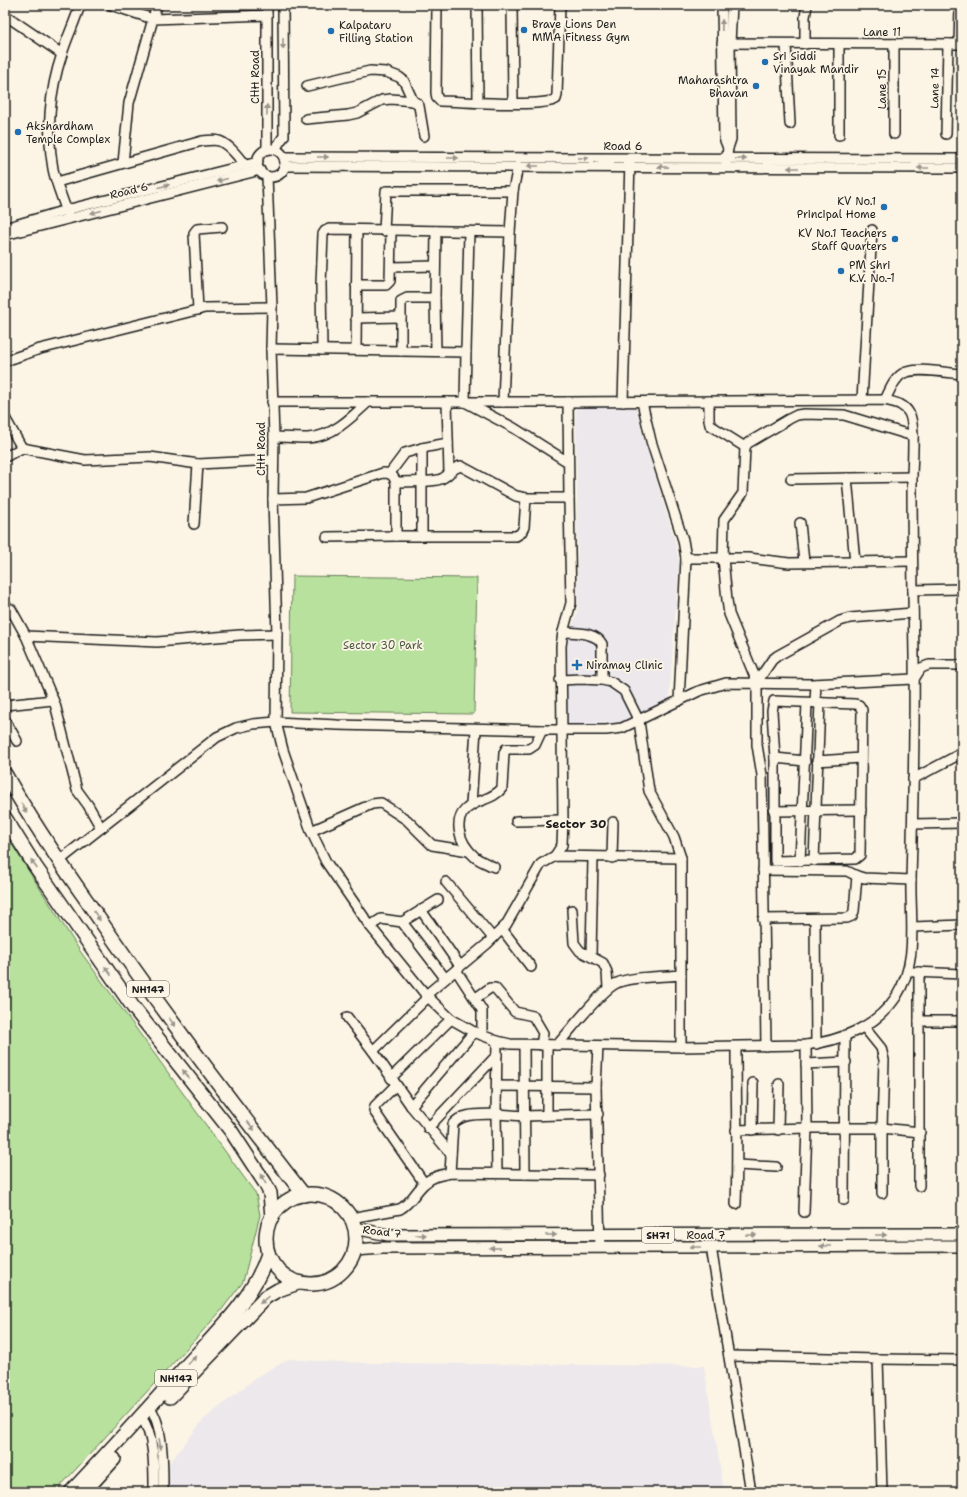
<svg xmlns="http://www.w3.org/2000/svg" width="967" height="1497" font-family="'Shantell Sans',sans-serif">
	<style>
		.built { fill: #ece8ec }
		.green { fill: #b7e19d; stroke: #6a7e5c }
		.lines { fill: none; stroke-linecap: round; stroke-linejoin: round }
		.minor-casing { stroke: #1c1c1c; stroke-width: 12 }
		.major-casing { stroke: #1c1c1c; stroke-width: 14 }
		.highway-casing { stroke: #1c1c1c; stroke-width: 16 }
		.minor { stroke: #fcf5e5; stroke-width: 9 }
		.major { stroke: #fcf5e5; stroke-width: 11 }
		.highway { stroke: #fcf5e5; stroke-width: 13 }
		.oneway { fill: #97938b }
		.poi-dot { fill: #1f6fb2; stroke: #fcf5e5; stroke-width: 1.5 }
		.labels { text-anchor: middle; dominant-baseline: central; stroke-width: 3.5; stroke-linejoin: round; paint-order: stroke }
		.shield { fill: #fcf5e5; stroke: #5f5d58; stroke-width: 1 }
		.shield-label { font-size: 10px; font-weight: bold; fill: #1c1c1c }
		.poi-label { font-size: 11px; fill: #1c1c1c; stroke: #fcf5e5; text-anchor: start }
		.street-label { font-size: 11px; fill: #1c1c1c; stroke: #fcf5e5 }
		.park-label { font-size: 11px; fill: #4a5743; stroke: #fcf5e5 }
		.neighbourhood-label { font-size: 12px; font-weight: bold; fill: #1c1c1c; stroke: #fcf5e5 }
	</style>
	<rect width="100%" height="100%" fill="#fcf5e5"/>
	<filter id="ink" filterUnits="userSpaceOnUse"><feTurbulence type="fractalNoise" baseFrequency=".025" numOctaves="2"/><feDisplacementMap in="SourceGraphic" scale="8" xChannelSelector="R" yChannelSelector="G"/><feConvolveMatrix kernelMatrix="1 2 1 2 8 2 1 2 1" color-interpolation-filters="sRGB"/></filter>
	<g filter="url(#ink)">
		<g class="built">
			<polygon points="636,405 643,436 675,541 679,563 669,699 621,723 566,726 566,647 578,609 576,408"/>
			<polygon points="289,1359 316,1361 370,1363 704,1366 724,1492 162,1492 161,1474 203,1420 257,1377"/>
		</g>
		<g class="green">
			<polygon points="292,576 477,578 474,714 290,712"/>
			<polygon points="5,834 80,951 256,1194 260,1215 243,1282 220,1312 55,1492 5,1492"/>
		</g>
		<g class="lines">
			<defs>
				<g id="minor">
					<polyline points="111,5 153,19 157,5"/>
					<polyline points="267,5 267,149"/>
					<path d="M437,5L436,93L437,98L440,101C461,101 542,108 556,99L557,95L560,5"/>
					<polyline points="477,5 478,102"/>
					<polyline points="512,5 513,103"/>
					<polyline points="722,5 724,138 728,148"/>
					<polyline points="5,15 62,54"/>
					<polyline points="722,43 962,44"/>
					<polyline points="786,44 790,124"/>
					<polyline points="805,44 805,17 807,5"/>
					<polyline points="839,44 839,135"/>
					<polyline points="959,44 960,5"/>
					<polyline points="307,86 370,71 386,72 399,77 404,81 413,101"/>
					<polyline points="306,119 348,115 357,113 382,100 391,99 413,101 417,103 419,106 424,136"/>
					<polyline points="894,134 894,44"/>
					<polyline points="946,134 948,44"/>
					<polyline points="275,149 284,136 283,5"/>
					<circle cx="271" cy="163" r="14"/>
					<polyline points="284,157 962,159"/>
					<polyline points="123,163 129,103 153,19 267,15"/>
					<polyline points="726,163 728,148 731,139 730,43 732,5"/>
					<path d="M285,166C511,166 736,169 962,168"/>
					<path d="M267,176L272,307L271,349L274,437L273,499L277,634L276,722L283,750L311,831L326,862L370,926L426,995L451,1019L474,1032L497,1041L510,1044L681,1047L806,1045C840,1041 876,1027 896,997C919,961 910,920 911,880C913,806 915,730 914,656C913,596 912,537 912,478C912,462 916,426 909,413C903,403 895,403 885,400L568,402H272"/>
					<path d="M57,182L202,141C208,141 214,139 219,141C229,144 238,157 245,165"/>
					<path d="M68,216C64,201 56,185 53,169C46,129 49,93 62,54C67,37 75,22 80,5"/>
					<polyline points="5,228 66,210 258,162"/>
					<polyline points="384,231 386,191 513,191"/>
					<polyline points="5,235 260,170"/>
					<polyline points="391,267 435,266"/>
					<polyline points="356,285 386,285 390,281 391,231"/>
					<polyline points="198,310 194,233 197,229 222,227"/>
					<polyline points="356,318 401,317"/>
					<polyline points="271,349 466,352 465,402 514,428 568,462"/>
					<polyline points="322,350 321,284 323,234 325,231 329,229 510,232"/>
					<polyline points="356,350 357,230"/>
					<polyline points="401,351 401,301 407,298 435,298"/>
					<polyline points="436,351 435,298 436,231"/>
					<polyline points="466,352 469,232"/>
					<polyline points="5,361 40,349 205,308 272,307"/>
					<polyline points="862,400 872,230"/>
					<path d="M885,400C889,392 894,379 902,374C914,366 947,373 962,374"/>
					<polyline points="709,401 709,420 710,425 745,447"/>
					<polyline points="447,402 449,473"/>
					<polyline points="503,402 510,232 513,191 518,166"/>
					<polyline points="623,402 630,161"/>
					<polyline points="642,402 651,441 683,540 686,558 679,701"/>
					<polyline points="5,418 22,448"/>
					<path d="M274,437C285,437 297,438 308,438C333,436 351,418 368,402"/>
					<polyline points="422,448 422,536"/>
					<polyline points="5,457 22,448 85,460 150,457 198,464"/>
					<polyline points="390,473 405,453 422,448 448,443"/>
					<polyline points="847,478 855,562"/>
					<polyline points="791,479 912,477"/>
					<path d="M396,482C407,481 435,483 443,478C451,474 451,468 461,466L516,496L526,498"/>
					<path d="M273,499L306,498L383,473C391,473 393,475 396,482V536H516L521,533L524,527L526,498H569L568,402"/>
					<polyline points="800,523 804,562"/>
					<polyline points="194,524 198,464 273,460"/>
					<polyline points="327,537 396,536"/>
					<polyline points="686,558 749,558 789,563 912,561"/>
					<polyline points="913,590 962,589"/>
					<polyline points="5,606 11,609 26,636 55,704 77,790 88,805 101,828"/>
					<path d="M563,632C576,633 596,632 602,644V680"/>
					<polyline points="26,636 157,642 240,635 277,634"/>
					<polyline points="560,680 582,679 602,680 611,682 624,691 639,721 649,791 674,837 681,858 681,1047"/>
					<polyline points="757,682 772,660 777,656 840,621 850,618 913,613"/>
					<polygon points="774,701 855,704 859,705 862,710 860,855 855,859 775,861 775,758 772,711"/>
					<polyline points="815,703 816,684"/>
					<polyline points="5,705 53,700"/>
					<polyline points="5,720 17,741"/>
					<polyline points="775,758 805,761"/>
					<polyline points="817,761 861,758"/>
					<polyline points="913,779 962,753"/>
					<polyline points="471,805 476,729"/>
					<polyline points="774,811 861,810"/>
					<polyline points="516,821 563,820"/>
					<polyline points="913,824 962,823"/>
					<polyline points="311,831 372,804 381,803 407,820 432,845 469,851"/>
					<polyline points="555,856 562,845 563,820 561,646 563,632 571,603 569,498"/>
					<polyline points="612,858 613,822"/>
					<polyline points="59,861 217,737 236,728 253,724 276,722 337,725 542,730 606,730 622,728 699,691 726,683 812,684 914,679 921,668 929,665 962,665"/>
					<polyline points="800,861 807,703"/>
					<polyline points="814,861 820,702"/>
					<path d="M494,867C488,864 480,861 475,857C459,843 450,817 472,805C482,799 495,798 502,788L504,753L506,749H529L535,745L542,730"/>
					<polyline points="763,870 847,871 857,876 864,878 911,880"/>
					<polyline points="446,882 493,938"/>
					<polyline points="421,910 460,966"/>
					<polyline points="572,910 574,943 580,951 603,963 607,972 608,988"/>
					<polyline points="763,919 847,918 852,916 854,911 857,876"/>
					<polyline points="815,919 816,1044"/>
					<polyline points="402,922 438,900"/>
					<polyline points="370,926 381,919 402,922 445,978"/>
					<polyline points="913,927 962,925"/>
					<polyline points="502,929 531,967"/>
					<polyline points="591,955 593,858"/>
					<polyline points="456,970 482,1010 482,1035"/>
					<polyline points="914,972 962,974"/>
					<polyline points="919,972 919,1186"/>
					<polyline points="426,995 487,944 506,925 541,864 555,856 681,858"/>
					<polyline points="476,998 490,988 495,988 515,1012 533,1016 543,1033 541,1045"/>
					<polyline points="347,1017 373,1051 411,1106 451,1154"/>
					<polyline points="919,1021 962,1021"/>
					<polyline points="864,1027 881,1048 884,1060 882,1128 882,1193"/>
					<polyline points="497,1041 496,1114 524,1116 598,1114"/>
					<polyline points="524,1045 525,1174"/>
					<polyline points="547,1045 547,1115"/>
					<path d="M557,1045C569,1032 602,989 617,983C633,976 663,977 681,975"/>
					<polyline points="598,1046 596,1087 600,1247"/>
					<polyline points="766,1046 762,775 757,745 757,682 729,614 727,600 723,558 724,520 743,493 745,447 748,443 789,419 797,415 804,414 844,415 913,436"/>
					<path d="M736,1047C736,1099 738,1151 736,1204"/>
					<polyline points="373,1051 428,997"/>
					<polyline points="806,1064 846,1062"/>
					<polyline points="391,1078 451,1019"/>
					<polyline points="396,1085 375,1106 374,1111 424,1183"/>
					<polyline points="497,1086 596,1087"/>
					<polyline points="411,1106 474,1032"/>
					<polyline points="428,1128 497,1055"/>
					<polyline points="736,1130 807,1128 882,1128 920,1132"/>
					<polyline points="752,1130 753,1083"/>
					<polyline points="778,1130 779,1084"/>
					<polyline points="737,1165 776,1167"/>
					<path d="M450,1173L453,1124C463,1112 482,1115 496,1114L497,1173"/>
					<polyline points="844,1200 845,1035"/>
					<polyline points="804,1212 807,1128 806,1045"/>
					<path d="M351,1218L400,1209C411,1203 415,1192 424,1184C431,1177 440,1175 450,1173L599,1175"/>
					<polyline points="711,1247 751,1492"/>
					<polyline points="729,1356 878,1359 962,1360"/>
					<polyline points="878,1359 882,1492"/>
					<path d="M149,1407C164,1423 163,1470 163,1492"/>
					<path d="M141,1417C155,1435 154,1470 154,1492"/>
				</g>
				<g id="major">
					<polyline points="355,1228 388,1235 962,1234"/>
					<polyline points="355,1250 382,1248 962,1246"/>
				</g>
				<g id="highway">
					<path d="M5,774C30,818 58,860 87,901C155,1002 229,1099 304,1195"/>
					<polyline points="5,818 35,866 133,1007 231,1131 265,1183 270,1193 272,1217"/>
					<circle cx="311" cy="1239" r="45"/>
					<polyline points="170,1397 266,1297 278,1290 298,1283"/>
					<path d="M71,1492C110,1450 148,1409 186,1366C217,1332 253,1299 268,1254"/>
					<polyline points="84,1492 114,1459"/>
				</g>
			</defs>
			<use href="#minor" class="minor-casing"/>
			<use href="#major" class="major-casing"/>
			<use href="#highway" class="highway-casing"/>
			<use href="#minor" class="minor"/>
			<use href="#major" class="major"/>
			<use href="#highway" class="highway"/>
		</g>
		<defs><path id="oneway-solid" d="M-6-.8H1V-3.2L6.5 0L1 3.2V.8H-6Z"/></defs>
		<g class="oneway">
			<use href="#oneway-solid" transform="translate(722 25) rotate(-89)"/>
			<use href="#oneway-solid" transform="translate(283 44) rotate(90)"/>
			<use href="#oneway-solid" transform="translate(267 110) rotate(-90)"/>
			<use href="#oneway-solid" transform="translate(323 157)"/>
			<use href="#oneway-solid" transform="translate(453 158)"/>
			<use href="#oneway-solid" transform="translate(583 158)"/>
			<use href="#oneway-solid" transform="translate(741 159)"/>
			<use href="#oneway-solid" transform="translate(533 166) rotate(-180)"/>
			<use href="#oneway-solid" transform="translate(663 167) rotate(-179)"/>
			<use href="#oneway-solid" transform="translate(793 168) rotate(180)"/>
			<use href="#oneway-solid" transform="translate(923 168) rotate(180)"/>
			<use href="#oneway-solid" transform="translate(222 180) rotate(166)"/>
			<use href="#oneway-solid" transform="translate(164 186) rotate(-14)"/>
			<use href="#oneway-solid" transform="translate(96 212) rotate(166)"/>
			<use href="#oneway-solid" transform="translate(24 808) rotate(60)"/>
			<use href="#oneway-solid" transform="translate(34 864) rotate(-123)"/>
			<use href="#oneway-solid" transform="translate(97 916) rotate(56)"/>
			<use href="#oneway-solid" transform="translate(108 971) rotate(-125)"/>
			<use href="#oneway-solid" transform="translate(172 1022) rotate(54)"/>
			<use href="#oneway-solid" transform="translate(186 1074) rotate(-128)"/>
			<use href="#oneway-solid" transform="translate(251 1126) rotate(52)"/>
			<use href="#oneway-solid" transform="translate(263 1179) rotate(-120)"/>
			<use href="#oneway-solid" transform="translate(421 1235)"/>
			<use href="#oneway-solid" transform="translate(551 1235)"/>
			<use href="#oneway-solid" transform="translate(751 1235)"/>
			<use href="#oneway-solid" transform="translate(881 1235)"/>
			<use href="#oneway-solid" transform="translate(825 1246) rotate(180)"/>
			<use href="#oneway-solid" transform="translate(695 1247) rotate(180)"/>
			<use href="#oneway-solid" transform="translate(495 1248) rotate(180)"/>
			<use href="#oneway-solid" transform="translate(264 1300) rotate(139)"/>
			<use href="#oneway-solid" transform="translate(192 1360) rotate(-48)"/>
			<use href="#oneway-solid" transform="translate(160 1444) rotate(81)"/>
		</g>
	</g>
	<g class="poi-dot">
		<circle cx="524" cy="30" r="4"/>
		<circle cx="331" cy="31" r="4"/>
		<circle cx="765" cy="62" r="4"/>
		<circle cx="756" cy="86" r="4"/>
		<circle cx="18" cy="132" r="4"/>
		<circle cx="884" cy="207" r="4"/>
		<circle cx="895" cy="239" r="4"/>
		<circle cx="841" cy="271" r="4"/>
		<path d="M575 659h4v4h4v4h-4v4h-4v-4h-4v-4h4z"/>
	</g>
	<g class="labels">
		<g class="shield">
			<rect x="127" y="981" width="42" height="16" rx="3"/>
			<rect x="642" y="1227" width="32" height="16" rx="3"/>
			<rect x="155" y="1370" width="42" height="16" rx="3"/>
		</g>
		<g class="shield-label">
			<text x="148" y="989">NH147</text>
			<text x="658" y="1235">SH71</text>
			<text x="176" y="1378">NH147</text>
		</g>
		<g class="poi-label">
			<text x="532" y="24">Brave Lions Den<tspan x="532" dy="13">MMA Fitness Gym</tspan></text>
			<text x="339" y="25">Kalpataru<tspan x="339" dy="13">Filling Station</tspan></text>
			<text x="773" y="56">Sri Siddi<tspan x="773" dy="13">Vinayak Mandir</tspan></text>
			<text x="748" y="80" text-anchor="end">Maharashtra<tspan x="748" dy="13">Bhavan</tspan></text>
			<text x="26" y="126">Akshardham<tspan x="26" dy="13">Temple Complex</tspan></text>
			<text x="876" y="201" text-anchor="end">KV No.1<tspan x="876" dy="13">Principal Home</tspan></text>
			<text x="887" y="233" text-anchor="end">KV No.1 Teachers<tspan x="887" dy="13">Staff Quarters</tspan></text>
			<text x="849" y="265">PM Shri<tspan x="849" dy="13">K.V. No.-1</tspan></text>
			<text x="586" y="665">Niramay Clinic</text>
		</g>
		<g class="street-label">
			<text x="882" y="32">Lane 11</text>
			<text transform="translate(255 77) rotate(-90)">CHH Road</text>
			<text transform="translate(935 88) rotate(-89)">Lane 14</text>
			<text transform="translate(882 89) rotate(-90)">Lane 15</text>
			<text x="623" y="146">Road 6</text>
			<text transform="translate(129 191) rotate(-14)">Road 6</text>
			<text transform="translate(261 449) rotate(-90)">CHH Road</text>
			<text transform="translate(382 1232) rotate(7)">Road 7</text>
			<text x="706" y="1235">Road 7</text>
		</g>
		<g class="park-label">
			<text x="383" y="645">Sector 30 Park</text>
		</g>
		<g class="neighbourhood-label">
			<text x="576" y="824">Sector 30</text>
		</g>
	</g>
	<rect width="967" height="1497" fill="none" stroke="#fcf5e5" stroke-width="20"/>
	<rect x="10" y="10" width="947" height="1477" fill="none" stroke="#1c1c1c" stroke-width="1.5" filter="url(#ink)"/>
</svg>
